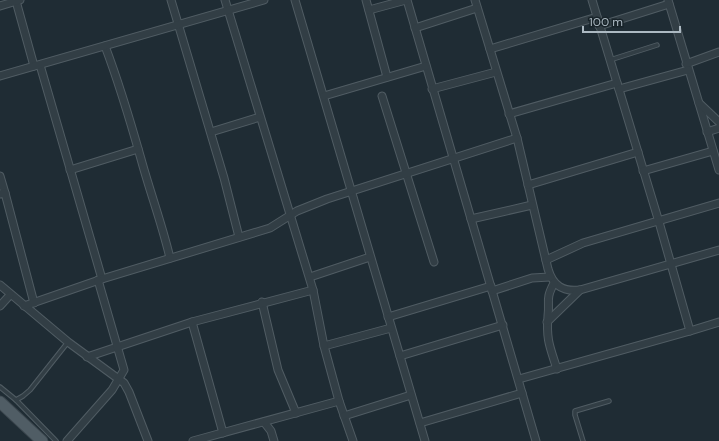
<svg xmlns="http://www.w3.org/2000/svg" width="719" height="441" font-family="'DM Sans',sans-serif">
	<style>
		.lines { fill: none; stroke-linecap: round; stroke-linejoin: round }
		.service-casing { stroke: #505c63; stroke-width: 5.5 }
		.minor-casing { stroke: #505c63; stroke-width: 9 }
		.primary-casing { stroke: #3c474e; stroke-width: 13 }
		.service { stroke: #323e45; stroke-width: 3.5 }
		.minor { stroke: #323e45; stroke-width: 7 }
		.primary { stroke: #505d65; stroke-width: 11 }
	</style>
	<rect width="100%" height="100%" fill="#1f2c34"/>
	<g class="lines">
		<defs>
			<g id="service">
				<polyline points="610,60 657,45"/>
				<polyline points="0,387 16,400 23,396 30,390 68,342"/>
				<polyline points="16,400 56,441"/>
				<polyline points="583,441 575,415 575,411 609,401"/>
			</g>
			<g id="minor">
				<polyline points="171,0 224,178 239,237"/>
				<polyline points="225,0 313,290"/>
				<polyline points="295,0 425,441"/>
				<polyline points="366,0 387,77"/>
				<polyline points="407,0 536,441"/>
				<path d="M475,0L517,138L548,269C553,286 563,292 580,290L719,250"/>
				<polyline points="592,0 659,222 690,331"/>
				<polyline points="668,0 719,170"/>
				<polyline points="16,1 34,66"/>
				<polyline points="0,6 20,0"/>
				<polyline points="369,10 406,0"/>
				<polyline points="599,26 669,4"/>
				<polyline points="415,28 477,8"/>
				<path d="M105,46C119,83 130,120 141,159C150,192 162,224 170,258"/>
				<polyline points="490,49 597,17"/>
				<polyline points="686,64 719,52"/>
				<polyline points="40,65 102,279"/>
				<polyline points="0,76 264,0"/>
				<polyline points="432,89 496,72"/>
				<polyline points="619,89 688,70"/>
				<polyline points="324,96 426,66"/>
				<polyline points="382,96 434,262"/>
				<polyline points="699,103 719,122"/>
				<polyline points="509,114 617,83"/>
				<polyline points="211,132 260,117"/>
				<polyline points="707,132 719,128"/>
				<polyline points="70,170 138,149"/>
				<polyline points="643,171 713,151"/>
				<polyline points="0,176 5,193"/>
				<polyline points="528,185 638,152"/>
				<polyline points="0,194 5,193 34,303"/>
				<polyline points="471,219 532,205"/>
				<polyline points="546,260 583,243 719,203"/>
				<polyline points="310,277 370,257"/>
				<path d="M554,283C545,300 550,300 548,316C546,340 550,347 557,369"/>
				<polyline points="0,285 68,342 124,383 129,392 148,441"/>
				<polyline points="492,291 532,278 550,277"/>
				<polyline points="262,302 278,370 296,413"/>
				<polyline points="0,306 10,295"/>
				<polyline points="24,306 102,279 270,228 297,211 327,199 517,138"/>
				<polyline points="388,317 491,286"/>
				<polyline points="192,322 223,433"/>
				<polyline points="547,322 580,290"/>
				<polyline points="324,346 391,328"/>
				<polyline points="400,356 503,325"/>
				<polyline points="87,357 192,322 313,290 324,346 339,401 353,441"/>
				<polyline points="519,379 690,331 719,322"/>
				<polyline points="344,416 411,395"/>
				<polyline points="264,422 271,431 274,441"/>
				<polyline points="420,423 522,393"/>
				<polyline points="67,441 112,390 124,370 98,280"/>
				<polyline points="193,441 339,401"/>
			</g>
			<polyline id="primary" points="0,402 42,441"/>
		</defs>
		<use href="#service" class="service-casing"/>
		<use href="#minor" class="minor-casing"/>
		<use href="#primary" class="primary-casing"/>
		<use href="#service" class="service"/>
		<use href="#minor" class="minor"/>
		<use href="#primary" class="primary"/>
	</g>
	<path d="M583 26v6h97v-6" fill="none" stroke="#acb9c2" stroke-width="2"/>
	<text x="589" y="26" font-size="12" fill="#acb9c2" stroke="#182329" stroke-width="3" paint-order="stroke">100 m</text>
</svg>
